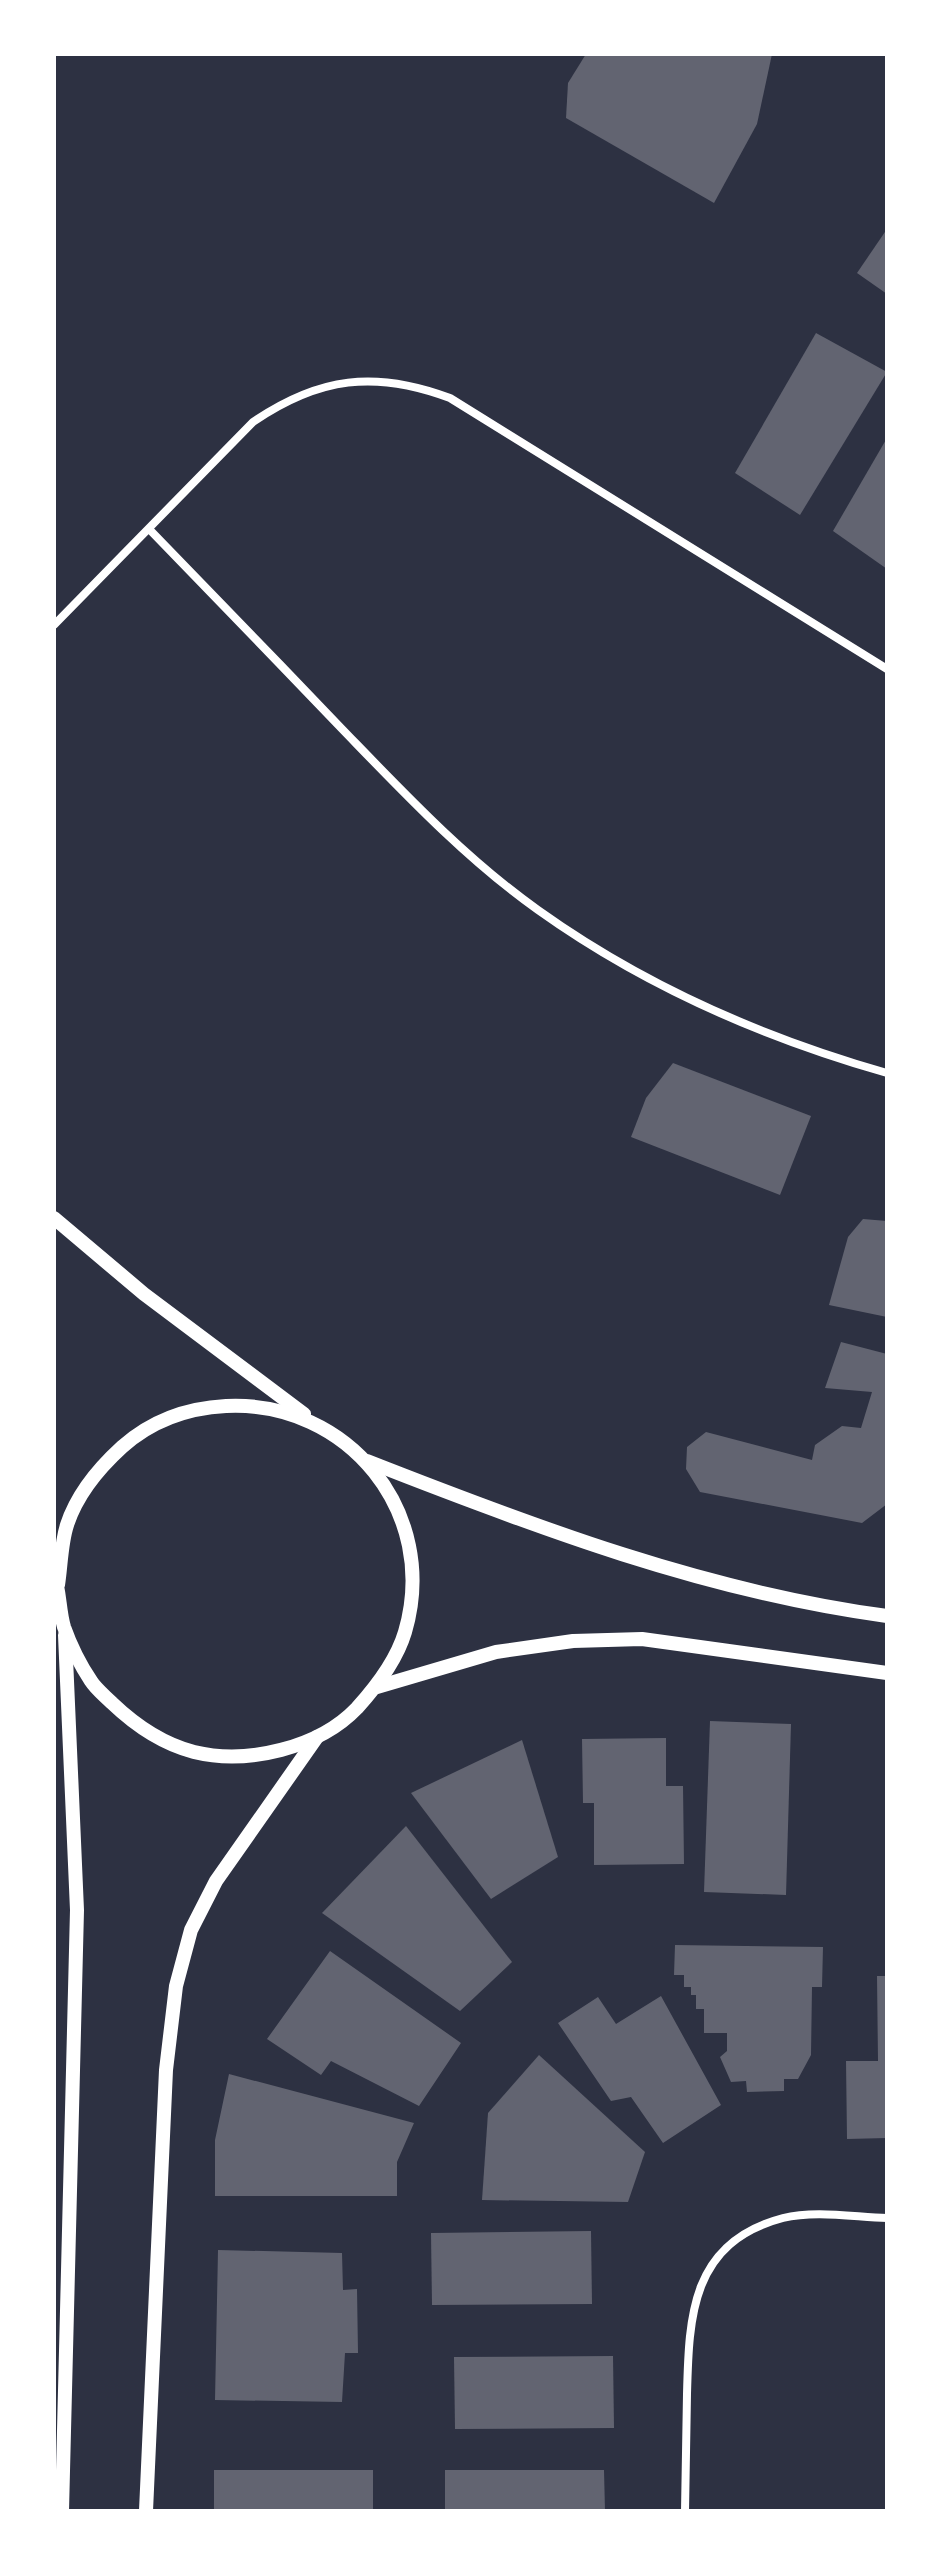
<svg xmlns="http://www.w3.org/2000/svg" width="941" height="2565" font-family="'Noto Sans',sans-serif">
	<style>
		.building { fill: #626471 }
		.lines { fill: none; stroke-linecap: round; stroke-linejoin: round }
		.minor { stroke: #fff; stroke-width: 8 }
		.tertiary { stroke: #fff; stroke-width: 14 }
	</style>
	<rect width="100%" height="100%" fill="#2d3142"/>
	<g class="building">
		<polygon points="586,54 772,54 757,124 714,203 566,118 568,83"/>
		<polygon points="887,229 887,294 857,273"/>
		<polygon points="816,333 887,372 800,515 735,473"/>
		<polygon points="887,438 887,569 833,531"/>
		<polygon points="673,1063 811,1116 780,1195 631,1137 646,1098"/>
		<polygon points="863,1219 887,1221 887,1317 829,1305 848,1237"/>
		<polygon points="841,1342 887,1354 887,1504 862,1523 700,1492 686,1469 687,1447 706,1432 812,1460 815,1445 842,1426 861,1428 872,1392 825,1388"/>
		<polygon points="710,1721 791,1724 786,1895 704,1892"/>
		<polygon points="666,1738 666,1786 683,1786 684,1864 594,1865 594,1803 583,1803 582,1739"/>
		<polygon points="522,1740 558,1857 491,1899 411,1793"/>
		<polygon points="406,1826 512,1962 460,2011 322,1913"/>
		<polygon points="675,1945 823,1947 822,1987 812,1987 811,2055 798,2079 784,2079 784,2091 747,2092 746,2081 731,2082 720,2057 727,2051 727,2033 704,2033 704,2009 696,2009 696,1995 691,1995 691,1987 684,1987 684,1975 674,1975"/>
		<polygon points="330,1951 461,2043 419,2106 331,2061 321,2075 267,2039"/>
		<polygon points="877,1976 887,1976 887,2138 847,2139 846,2061 878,2061"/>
		<polygon points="661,1996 721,2105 663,2143 631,2097 611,2101 558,2023 598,1997 616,2024"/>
		<polygon points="539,2055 645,2152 628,2202 482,2200 488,2113"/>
		<polygon points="229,2074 414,2123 397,2162 397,2196 215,2196 215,2140"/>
		<polygon points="591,2231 592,2304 432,2305 431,2233"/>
		<polygon points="218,2250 342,2253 343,2290 357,2289 358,2353 345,2353 342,2402 215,2400"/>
		<polygon points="613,2356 614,2428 455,2429 454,2357"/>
		<rect x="214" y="2470" width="159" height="41"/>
		<polygon points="445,2470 604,2470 605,2511 445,2511"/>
	</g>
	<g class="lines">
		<g class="minor">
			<path d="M150,530C214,596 279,663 343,730C404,793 466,859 538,910C643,985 764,1038 887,1073"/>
			<path d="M54,625L253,422C319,377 375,370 450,398L887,669"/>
			<path d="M685,2511C686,2472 686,2433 687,2394C689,2316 691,2242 783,2218C815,2210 854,2217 887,2218"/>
		</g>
		<g class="tertiary">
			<polyline points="54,1218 144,1294 304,1414"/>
			<path d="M367,1461C535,1527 707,1592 887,1616"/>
			<path d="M54,1574C60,1591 59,1610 64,1627C70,1644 81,1666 91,1681C96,1689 105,1696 112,1703C135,1725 163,1744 194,1752C247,1765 319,1748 357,1708C376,1687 397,1659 405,1632C440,1513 348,1400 226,1406C188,1408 151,1421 122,1447C99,1468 77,1494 67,1525C61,1543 61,1566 58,1585"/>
			<polyline points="377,1687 496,1652 573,1641 642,1639 887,1673"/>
			<polyline points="62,2511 77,1910 65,1635"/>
			<polyline points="146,2511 166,2070 176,1986 191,1930 216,1881 317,1737"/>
		</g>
	</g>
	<rect width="941" height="2565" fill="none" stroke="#ffffff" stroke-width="112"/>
</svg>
